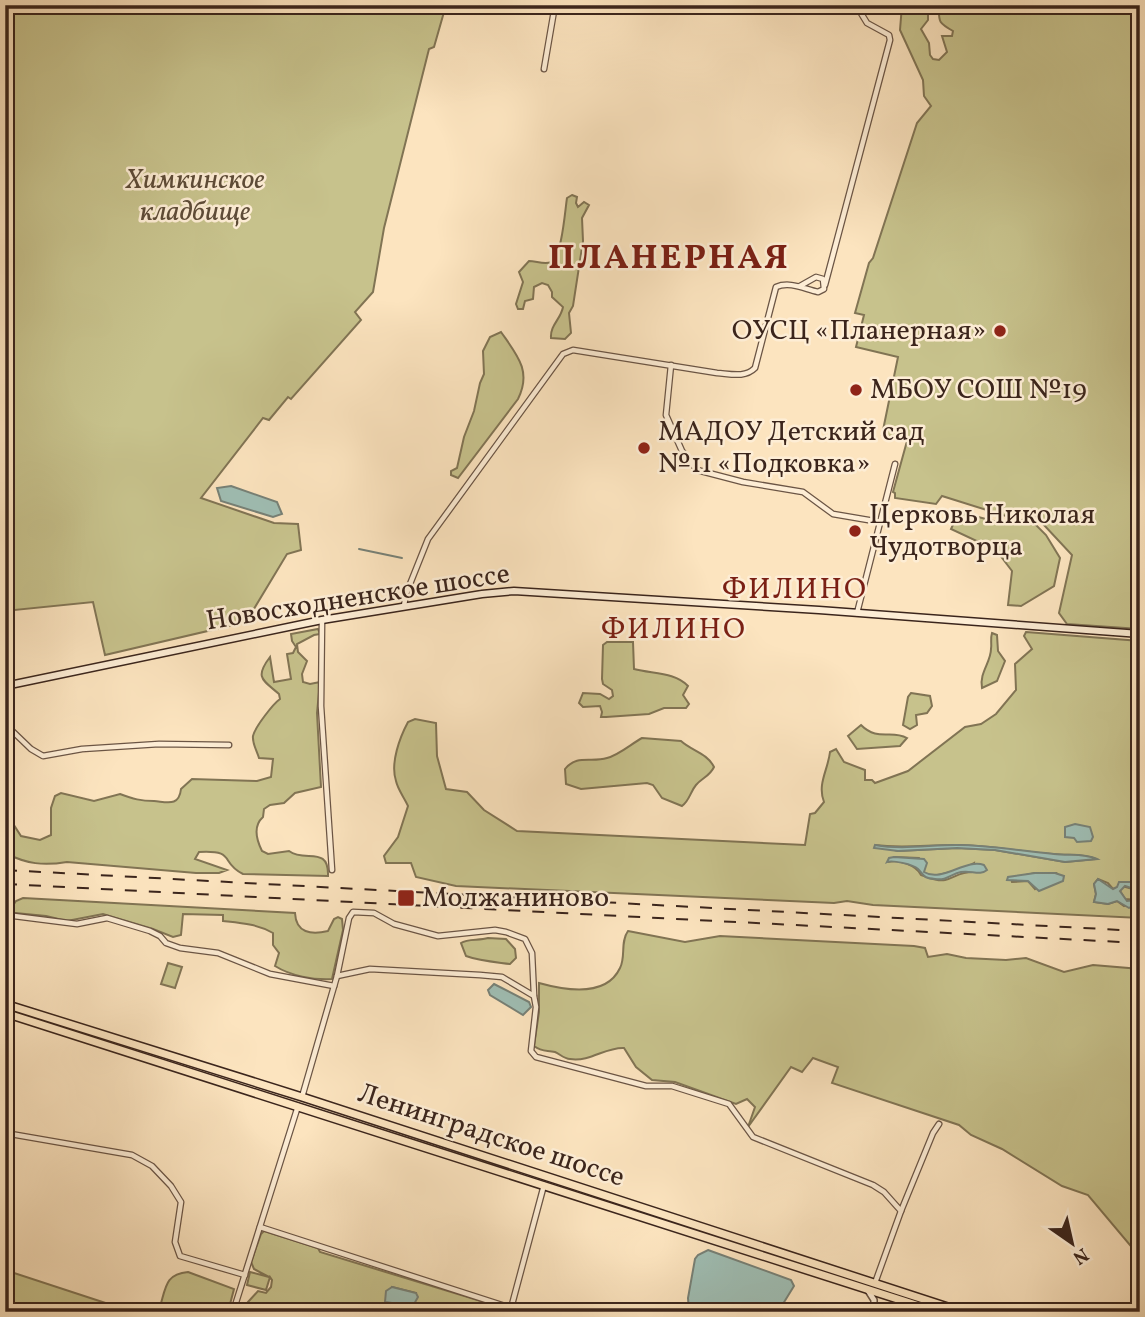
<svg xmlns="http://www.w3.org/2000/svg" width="1145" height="1317" font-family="Vollkorn,serif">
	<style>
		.green { fill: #c7c28c; stroke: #817454; stroke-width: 2; fill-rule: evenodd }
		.water { fill: #9fbeb4; stroke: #778177; stroke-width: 2 }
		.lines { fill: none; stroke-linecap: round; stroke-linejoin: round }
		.stream { stroke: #778177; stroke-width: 2 }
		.minor-casing { stroke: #6b5545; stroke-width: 7 }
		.tertiary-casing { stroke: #6b5545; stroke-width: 8 }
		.secondary-casing { stroke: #3b251c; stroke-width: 9 }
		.trunk-casing { stroke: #3b251c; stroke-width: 10 }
		.minor { stroke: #fdedd5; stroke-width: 4.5 }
		.tertiary { stroke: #fdedd5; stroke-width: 5 }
		.secondary { stroke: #fdedd5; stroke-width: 6 }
		.trunk { stroke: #fce4bf; stroke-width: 7 }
		.rail { stroke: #3b251c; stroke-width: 2; stroke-dasharray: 12 12; stroke-linecap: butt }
		.poi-dot { fill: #8f2418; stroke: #fdedd5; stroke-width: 2.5 }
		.labels { text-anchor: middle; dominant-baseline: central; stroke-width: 5; stroke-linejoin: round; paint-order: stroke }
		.park-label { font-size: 28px; font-style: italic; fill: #5e4c38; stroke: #fdedd5 }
		.poi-label { font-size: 28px; fill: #3b251c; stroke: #fdedd5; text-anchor: start }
		.street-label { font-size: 28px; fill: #3b251c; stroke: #fdedd5 }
		.neighbourhood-label { font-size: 30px; letter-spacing: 2px; fill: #7a1f14; stroke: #fdedd5 }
		.district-label { font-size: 35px; font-weight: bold; letter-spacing: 2px; fill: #7a1f14; stroke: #fdedd5 }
	</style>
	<rect width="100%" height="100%" fill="#fce4bf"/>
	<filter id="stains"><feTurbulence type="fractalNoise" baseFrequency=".00286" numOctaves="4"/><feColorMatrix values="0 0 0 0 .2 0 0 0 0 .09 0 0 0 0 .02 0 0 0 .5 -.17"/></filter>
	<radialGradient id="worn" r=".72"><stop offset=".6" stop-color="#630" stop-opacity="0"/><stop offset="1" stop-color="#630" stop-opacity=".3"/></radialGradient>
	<g class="green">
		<polygon points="5,5 446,5 434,47 429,49 384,228 373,292 355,312 361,320 291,399 288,397 269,420 263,418 201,498 274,523 298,524 301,550 287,554 246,622 105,655 93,602 5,611"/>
		<path d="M902,5H928V20L921,29L929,43L930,55L933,59L939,60L947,52L942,36H952L953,31C937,22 939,21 939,5H1140V629L1067,624L1059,613L1072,555L1030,510L1009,517L942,496L936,504L895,498V493L893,492L907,441L882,435L898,357L856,347L864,315L855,313L869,263L873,258L917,123L931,106L924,96L923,80L900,30Z"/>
		<path d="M572,195L577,197L576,203L578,207L584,202L589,205L582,218L583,241L573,306L569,313L571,333L565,339L551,338C550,325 561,319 563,307L552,297V292L548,285L542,283L534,287L533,299L525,301L523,309H518L516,304L523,282L519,272L529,261C536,261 545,265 551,262C562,257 565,210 567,198Z"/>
		<path d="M501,332C517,355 532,371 518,399L458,478L451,475V471L457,468L464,437L474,411L480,383L484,374L483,351L490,337Z"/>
		<polygon points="959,512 1005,524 1029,518 1046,535 1060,558 1054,586 1021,606 1008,605 1012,571 996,550 951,529"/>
		<path d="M318,629L320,634L314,635L297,644L298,652L307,661L302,674L303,682L310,684L320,682L317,713L321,787L295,793L284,803L270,805L264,809L263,817C253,826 256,839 262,851L268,854L289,851C305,863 329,845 328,876L243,874C219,862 237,850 199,852L195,859L227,870L219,873H196L67,862C43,866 27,864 5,853V819H10L21,836L40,840L51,835V808L55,796L61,793L94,801L120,794C133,799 141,801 154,801C167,802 179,807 181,789L192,779L257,781L271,777L273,759L259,758C257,751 252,743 253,736C255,727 273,704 280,699L279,694C263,680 254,678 270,657L274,682L291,679L287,654L293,653L296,647L292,641L291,634Z"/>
		<path d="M1026,632L1140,641V682L1137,683L1140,690V855L1134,859L1140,861V886L1134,883L1113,889L1108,883L1098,879L1094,884L1096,894L1094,902L1108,904L1117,901L1124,906L1137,900L1125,899L1120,891L1122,886L1140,891V918L873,905L847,901L834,903L456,886L416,877L411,863H386L384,856L398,837L408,806C404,797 398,790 396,781C390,763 400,737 408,722L415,719L436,723L437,756L446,789L467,792L484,810L517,831L805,845L810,814L815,813L824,802C817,784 828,770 830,752L836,749L844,762L865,770V780H872L875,783L908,771L965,727L981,724L996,714L1016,690L1015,664L1032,649L1024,636ZM875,845C905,849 932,844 962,845C993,846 1022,852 1053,854C1067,856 1082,853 1096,859L1065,862L995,850L957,848L898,851ZM894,857L919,858C921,861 923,872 925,874C931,880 967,867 974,863L973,872C959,872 956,877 945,880C937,882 928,877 921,875C916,865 898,859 888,862ZM1035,873H1055L1035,889L1028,881L1012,882L1011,878Z"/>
		<path d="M992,633L997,635L998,651L1005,661L997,681L982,688C979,673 991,662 991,649C992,642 990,640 992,633Z"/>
		<path d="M607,642H633L634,669C653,674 675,672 688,686L683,695L689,704L686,708H664L649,714L606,717H601L602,712L600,706L583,707L579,703L583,693L600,694L609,699L613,696L612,690L603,684L602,679L603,645Z"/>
		<polygon points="911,693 930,696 932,706 927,713 916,715 917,725 910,729 903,725 908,697"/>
		<path d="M861,725C878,742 891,729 907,738L900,746L857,749L848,736Z"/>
		<path d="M642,738L681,741C692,751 707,753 714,767C710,776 702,778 696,785C690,792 690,800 682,806L662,798L653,785L647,783L581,789L566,784L565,769C577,754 591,763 607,758C619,755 631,744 642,738Z"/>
		<path d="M23,898L295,913C296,933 311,935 328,931L334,919L338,917L342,919L343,930L332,979C313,980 291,976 275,966L279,953L273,945V933C257,924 241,923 223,921V915L183,914L181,935L173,937L153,929L103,914L67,921L46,916L5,912V906L12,907L16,901Z"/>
		<path d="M628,931L685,942L720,936L914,946L925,948L928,957L947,954L966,958L1006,960L1026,958L1064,972L1093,965L1140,969V1257L1088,1195L1062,1186L1002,1149L971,1135L959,1125L832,1083L838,1067L813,1058L802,1072L791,1067L748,1127L755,1107L747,1099L736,1104L675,1082L652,1080L636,1067L624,1048C605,1047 591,1062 570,1059C564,1059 560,1054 555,1052C546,1050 542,1052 534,1046L539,1012V983C564,990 606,998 620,968C626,957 620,942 628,931Z"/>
		<path d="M488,938L506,939L515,949L516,958L510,964C495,962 480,961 466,956L461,943C468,938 479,941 488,938Z"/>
		<polygon points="168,963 182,967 175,988 161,984"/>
		<path d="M264,1231L318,1248L320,1252L507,1309L506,1312H253L248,1302L258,1291L266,1293L271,1287L272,1280L270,1277L266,1290L247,1285L250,1272L269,1277L254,1269L251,1262L261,1234ZM392,1287L416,1293L413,1306L385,1302Z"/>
		<polygon points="5,1270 133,1312 5,1312"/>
		<path d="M188,1272L234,1289L229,1308L214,1303H207L198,1312H166L159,1310C166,1289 164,1274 188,1272Z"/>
	</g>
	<g class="water">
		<polygon points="231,486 277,502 282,514 273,517 221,501 217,488"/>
		<polygon points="1075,824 1090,827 1093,837 1091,841 1077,842 1074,838 1065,837 1065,827"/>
		<path d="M875,845C902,850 929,845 956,845C990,845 1021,851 1054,854C1069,856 1084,853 1097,859L1065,862L995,850L957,848L898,851L874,848Z"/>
		<path d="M894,857L924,859L927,863L924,872C942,883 966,858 984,865L987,870C980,876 971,870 961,872C951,874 947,881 935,879C923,878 925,876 918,869C913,864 892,860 887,862L889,858Z"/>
		<polygon points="1035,873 1055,873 1064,876 1063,881 1039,891 1028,881 1007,880 1008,877"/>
		<polygon points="1098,879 1113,889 1117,887 1119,882 1132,882 1140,886 1140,891 1125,886 1120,891 1127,901 1137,900 1138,904 1129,908 1117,901 1108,904 1094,902 1096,894 1094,884"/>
		<polygon points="494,984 529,1002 531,1007 523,1015 490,995 488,990"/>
		<polygon points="708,1250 791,1280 794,1286 778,1312 689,1312 688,1298 695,1259 698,1255"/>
		<polygon points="392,1287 416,1293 418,1297 413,1306 385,1302 386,1291"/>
	</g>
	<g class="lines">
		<polyline class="stream" points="359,549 402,558"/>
		<defs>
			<g id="minor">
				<polyline points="544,69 555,5"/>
				<polyline points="825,285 890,40 889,35 867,23 856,5"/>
				<polyline points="671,365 666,415 682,451 697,470 743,482 803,492 833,514 880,522"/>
				<path d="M404,606L406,594L428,539L563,354L573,350L717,373C731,374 745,378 755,368L776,287C790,281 804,289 818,292L824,289L823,279L816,277L800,286"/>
				<polyline points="857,613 895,464"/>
				<polyline points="322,620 321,706 332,870"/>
				<polyline points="5,724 31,749 43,756 82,749 159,744 229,745"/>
				<polyline points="6,915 77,924 107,918 150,931 160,936 166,943 180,948 218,953 270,974 334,986"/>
				<polyline points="337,976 370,969 480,975 502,977 534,996 536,1007 531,1051 536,1057 646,1086 672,1086 729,1104 753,1137 873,1185 884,1192 901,1211"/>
				<polyline points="302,1097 337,976 349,918 353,912 374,913 394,924 438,936 495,930 506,932 525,939 532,953 534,995"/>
				<polyline points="5,1133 132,1155 152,1166 171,1186 181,1202 175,1242 180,1256 245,1275"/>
				<polyline points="260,1227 511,1308 514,1312"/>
				<polyline points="875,1283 901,1211 933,1133 939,1124"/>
				<polyline points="233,1312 298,1106"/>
				<polyline points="510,1312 544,1185"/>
			</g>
			<polyline id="tertiary" points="867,1289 874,1300 874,1312"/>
			<polyline id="secondary" points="5,686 322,620 482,594 514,591 819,610 1140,634"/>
			<g id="trunk">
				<polyline points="5,1004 302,1097 963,1312"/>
				<polyline points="5,1013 938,1312"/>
			</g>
		</defs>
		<use href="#minor" class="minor-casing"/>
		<use href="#tertiary" class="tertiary-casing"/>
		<use href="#secondary" class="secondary-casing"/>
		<use href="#trunk" class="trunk-casing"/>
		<use href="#minor" class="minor"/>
		<use href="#tertiary" class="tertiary"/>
		<use href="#secondary" class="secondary"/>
		<use href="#trunk" class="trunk"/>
		<g class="rail">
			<polyline points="5,870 1140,931"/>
			<polyline points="5,884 1140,943"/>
		</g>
	</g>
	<g class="poi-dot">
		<circle cx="1000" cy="331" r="7"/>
		<circle cx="856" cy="390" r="7"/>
		<circle cx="644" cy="448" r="7"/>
		<circle cx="855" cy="531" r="7"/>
		<rect x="397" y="889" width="18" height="18" rx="3.5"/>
	</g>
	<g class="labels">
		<g class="park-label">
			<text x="195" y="180">Химкинское<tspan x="195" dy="32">кладбище</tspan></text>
		</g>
		<g class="poi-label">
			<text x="986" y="331" text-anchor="end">ОУСЦ «Планерная»</text>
			<text x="870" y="390">МБОУ СОШ №19</text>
			<text x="658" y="432">МАДОУ Детский сад<tspan x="658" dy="32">№11 «Подковка»</tspan></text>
			<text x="869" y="515">Церковь Николая<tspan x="869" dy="32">Чудотворца</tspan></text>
			<text x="422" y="898">Молжаниново</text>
		</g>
		<g class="street-label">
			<text transform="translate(358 598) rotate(-9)">Новосходненское шоссе</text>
			<text transform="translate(491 1136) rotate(18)">Ленинградское шоссе</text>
		</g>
		<g class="neighbourhood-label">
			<text x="795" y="590">ФИЛИНО</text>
			<text x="674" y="630">ФИЛИНО</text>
		</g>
		<g class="district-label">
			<text x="669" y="259">ПЛАНЕРНАЯ</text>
		</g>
	</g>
	<rect width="1145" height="1317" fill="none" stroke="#fce4bf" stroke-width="28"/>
	<rect x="7" y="7" width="1131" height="1303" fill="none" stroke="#3b251c" stroke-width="3.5"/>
	<rect x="14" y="14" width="1117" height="1289" fill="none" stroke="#3b251c" stroke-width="2"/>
	<g transform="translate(1072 1243) rotate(146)" stroke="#fdedd5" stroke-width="5" paint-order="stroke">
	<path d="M0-5L12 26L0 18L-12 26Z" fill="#3b251c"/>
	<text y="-10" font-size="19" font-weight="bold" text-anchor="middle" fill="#3b251c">N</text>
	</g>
	<rect width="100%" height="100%" filter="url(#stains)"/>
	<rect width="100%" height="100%" fill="url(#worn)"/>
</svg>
